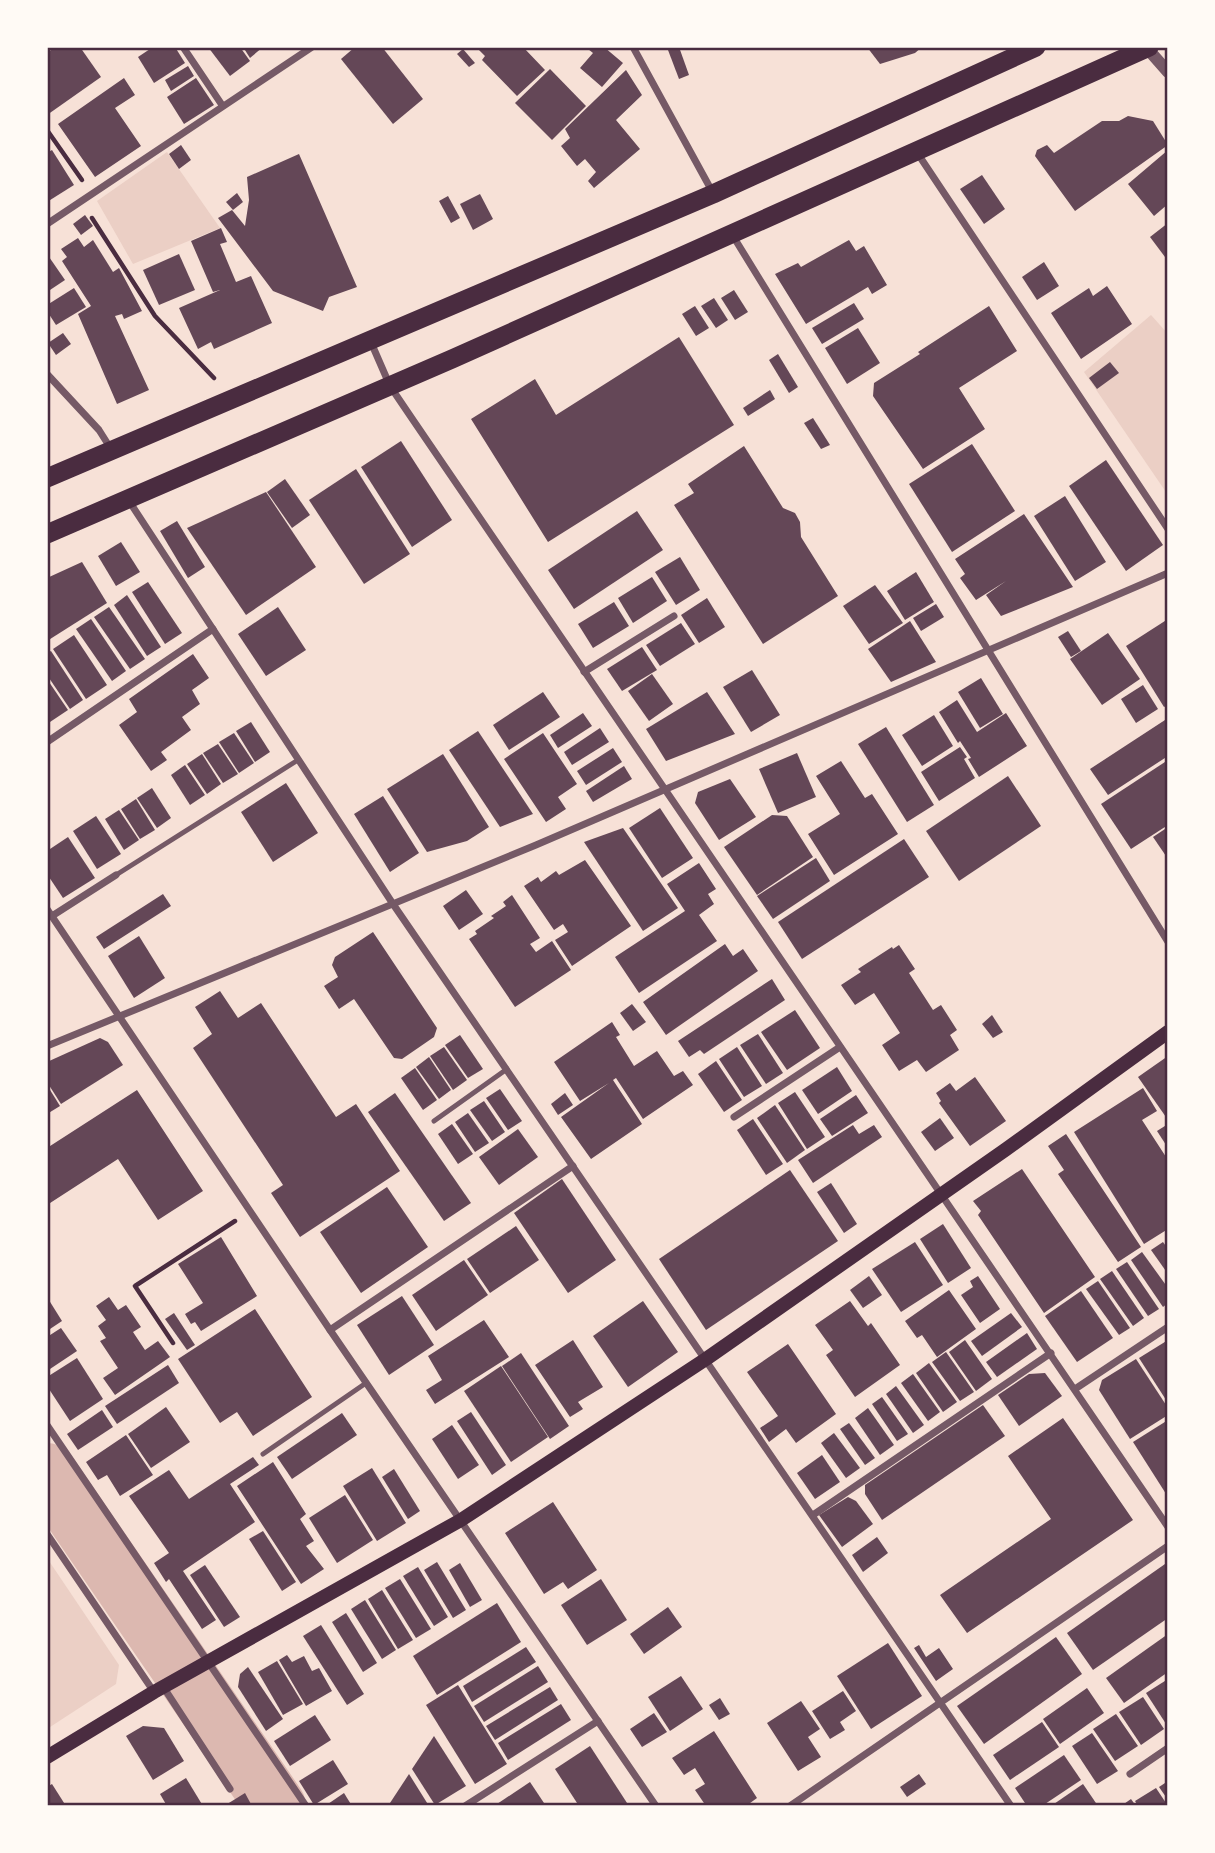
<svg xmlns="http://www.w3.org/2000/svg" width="1215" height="1853" font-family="Montserrat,sans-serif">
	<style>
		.green { fill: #ebcfc5 }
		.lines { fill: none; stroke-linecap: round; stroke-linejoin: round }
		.river { stroke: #dcb8b0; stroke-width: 60 }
		.building { fill: #644757 }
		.path { stroke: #4a2c40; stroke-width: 4.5 }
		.service { stroke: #755966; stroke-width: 5 }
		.minor { stroke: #755966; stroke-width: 7 }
		.tertiary { stroke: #755966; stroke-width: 12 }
		.secondary { stroke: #4a2c40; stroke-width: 14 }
		.trunk { stroke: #4a2c40; stroke-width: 19 }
		.neatline { fill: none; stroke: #4a2c40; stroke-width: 2.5 }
	</style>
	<rect width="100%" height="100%" fill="#f7e1d7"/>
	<g class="green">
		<polygon points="167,152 220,228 133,264 97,201"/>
		<polygon points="1151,315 1168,334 1168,495 1084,372"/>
		<polygon points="47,1558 119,1665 116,1684 47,1729"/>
	</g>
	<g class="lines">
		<polyline class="river" points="47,1473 276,1806"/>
	</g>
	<g class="building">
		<polygon points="55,47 80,47 101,77 47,115 47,53"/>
		<polygon points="153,47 175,47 185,63 154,83 138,57"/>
		<polygon points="208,47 240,47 250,61 230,76"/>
		<polygon points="243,47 263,47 250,58"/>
		<polygon points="355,47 382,47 423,99 393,124 341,59"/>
		<polygon points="476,47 523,47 545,70 517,96 482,60 485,56"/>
		<polygon points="589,47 604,47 623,63 602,87 580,68 593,53 588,49"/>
		<polygon points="679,47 689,75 679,79 668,50"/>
		<polygon points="867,47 922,47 915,53 880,64"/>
		<polygon points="463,49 475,63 469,67 457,54"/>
		<polygon points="188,66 194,76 171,91 165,80"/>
		<polygon points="550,69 586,106 552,140 515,103"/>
		<polygon points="626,70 642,95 616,120 640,149 594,188 588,181 596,172 585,159 577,166 561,146 570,138 565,129"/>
		<polygon points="124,78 135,95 115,108 141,146 95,177 58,124"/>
		<polygon points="196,78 214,105 184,124 167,97"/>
		<polygon points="1128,116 1153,121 1168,145 1075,211 1035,156 1037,150 1047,145 1054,153 1102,121 1119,121"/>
		<polygon points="181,145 191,160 179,169 169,154"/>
		<polygon points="52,150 74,185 47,202 47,153"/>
		<polygon points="1168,150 1168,204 1154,216 1128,184"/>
		<polygon points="299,154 357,287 329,297 323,311 273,291 218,218 232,210 245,226 249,200 247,177"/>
		<polygon points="982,175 1005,209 984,224 960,189"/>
		<polygon points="237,193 243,202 233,210 226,202"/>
		<polygon points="480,194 493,219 473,230 460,204"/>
		<polygon points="448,196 460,218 451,223 439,201"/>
		<polygon points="85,215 93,226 81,235 73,224"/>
		<polygon points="1168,223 1168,261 1150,237"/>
		<polygon points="221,228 227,242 220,244 236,282 251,276 272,323 214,349 211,342 198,349 179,308 220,290 213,292 191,241"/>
		<polygon points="78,238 84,247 93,240 113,272 119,268 142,311 124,319 122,314 115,316 149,390 117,404 78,314 91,306 62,261 67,257 61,249"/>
		<polygon points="849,240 856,251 864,246 887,285 872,294 868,287 806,324 775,274 798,263 801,267"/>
		<polygon points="47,254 65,280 47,292"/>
		<polygon points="179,254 195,290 159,305 143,270"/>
		<polygon points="1044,262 1059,286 1037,300 1022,277"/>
		<polygon points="1107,286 1132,324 1081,359 1051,313 1089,288 1093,296"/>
		<polygon points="74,288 86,307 56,325 47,311 47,305"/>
		<polygon points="734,290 748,312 735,320 721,298"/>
		<polygon points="714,298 728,320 716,328 701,306"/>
		<polygon points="854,303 864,319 822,344 812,328"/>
		<polygon points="695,306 709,328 696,336 682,314"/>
		<polygon points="989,306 1017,351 959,388 985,429 923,469 873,396 874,383 920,354 918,352"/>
		<polygon points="858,328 880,363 847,384 825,348"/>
		<polygon points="63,333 71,344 56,355 48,343"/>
		<polygon points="679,337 734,425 548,542 471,419 535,379 556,415"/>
		<polygon points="778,354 798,387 789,393 769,360"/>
		<polygon points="1110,362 1119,373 1097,389 1089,378"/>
		<polygon points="770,390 775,399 748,416 743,408"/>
		<polygon points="813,418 830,445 821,449 804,423"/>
		<polygon points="401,441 452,520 412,547 361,467"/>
		<polygon points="972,444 1015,511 952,552 909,484"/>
		<polygon points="744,446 783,508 795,513 800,522 801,537 838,596 763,644 674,505 694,493 688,484"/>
		<polygon points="1106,460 1163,545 1126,571 1069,486"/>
		<polygon points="356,469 410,554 364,584 309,500"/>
		<polygon points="285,479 310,515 292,528 267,492"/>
		<polygon points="266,492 316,567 246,615 187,528"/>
		<polygon points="1065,496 1106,562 1075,581 1034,516"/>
		<polygon points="637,511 663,550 574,609 548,570"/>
		<polygon points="1024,514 1073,587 1001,616 986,595 1006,581 976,600 960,578 965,574 955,559"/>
		<polygon points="177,521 205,567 188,578 160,531"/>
		<polygon points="121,542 140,572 116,586 98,556"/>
		<polygon points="680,557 700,590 676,605 655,572"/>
		<polygon points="82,562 107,603 47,641 47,578"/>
		<polygon points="916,572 934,602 905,620 887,591"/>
		<polygon points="652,577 667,601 633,623 618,598"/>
		<polygon points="148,582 182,633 165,644 132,592"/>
		<polygon points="875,585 903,623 869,644 843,606"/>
		<polygon points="127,595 161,647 147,656 114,605"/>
		<polygon points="707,598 725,627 699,643 681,615"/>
		<polygon points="614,602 629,626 593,648 578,624"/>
		<polygon points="936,604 944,617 921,631 913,618"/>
		<polygon points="109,607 145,659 130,669 94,617"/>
		<polygon points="278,607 306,650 266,676 238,634"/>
		<polygon points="91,619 126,671 112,681 76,629"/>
		<polygon points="1168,619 1168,705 1164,707 1126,646"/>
		<polygon points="910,621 936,662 891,682 868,649"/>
		<polygon points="681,623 695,644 660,666 646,645"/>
		<polygon points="1068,631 1081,651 1071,657 1058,637"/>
		<polygon points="1108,633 1140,679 1102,705 1070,659"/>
		<polygon points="74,635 107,685 86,699 53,649"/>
		<polygon points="642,647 657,670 622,691 607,669"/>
		<polygon points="51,651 83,700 70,709 47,675 47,653"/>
		<polygon points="193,654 209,678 192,690 200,704 182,717 191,730 161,752 167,760 151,771 119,725 137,712 129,699"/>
		<polygon points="752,670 780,715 751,732 723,687"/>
		<polygon points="652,674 673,704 649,721 628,691"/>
		<polygon points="981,678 1003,714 980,728 958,692"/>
		<polygon points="47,679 68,710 50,722 47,718"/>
		<polygon points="1143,685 1158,709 1136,723 1121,699"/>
		<polygon points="543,692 560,717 509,750 493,725"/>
		<polygon points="707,692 735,734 666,761 646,729"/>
		<polygon points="957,700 977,732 1006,713 1027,746 979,777 968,759 971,758 960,741 958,743 939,712"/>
		<polygon points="583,713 592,726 558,748 550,735"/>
		<polygon points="934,715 953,746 922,766 902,735"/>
		<polygon points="1165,720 1168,724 1168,756 1108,795 1090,769"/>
		<polygon points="251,722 270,752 255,762 236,731"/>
		<polygon points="886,727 934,805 907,822 858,744"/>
		<polygon points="600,728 609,742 572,765 564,752"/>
		<polygon points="478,731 533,814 500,827 449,750"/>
		<polygon points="234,733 254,763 239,773 219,742"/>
		<polygon points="543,733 577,784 558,797 566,809 546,822 504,759"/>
		<polygon points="218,744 238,774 223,783 203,753"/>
		<polygon points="960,747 967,757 964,759 975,778 939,801 921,772"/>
		<polygon points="613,748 622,762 586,785 577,771"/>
		<polygon points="797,753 816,797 778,813 759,769"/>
		<polygon points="202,754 221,784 207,794 187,764"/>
		<polygon points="443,754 489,827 467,841 427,852 387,789"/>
		<polygon points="1168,760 1168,825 1131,849 1101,804"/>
		<polygon points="841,761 865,798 872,794 898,834 834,875 808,834 840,814 816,776"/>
		<polygon points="185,765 205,795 190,805 171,775"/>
		<polygon points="624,766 632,779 593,802 586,791"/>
		<polygon points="1008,776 1041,826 959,881 926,831"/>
		<polygon points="730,779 756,817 719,840 695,803 698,792"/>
		<polygon points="286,783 318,833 273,862 241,812"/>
		<polygon points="152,788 171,818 157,828 137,798"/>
		<polygon points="383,796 419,853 390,872 354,814"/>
		<polygon points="136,799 155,830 140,839 121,809"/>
		<polygon points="660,808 693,858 662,878 629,828"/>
		<polygon points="119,810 139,840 124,850 105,819"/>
		<polygon points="772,815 787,816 813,857 757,895 724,847"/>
		<polygon points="96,816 121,854 97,869 73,831"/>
		<polygon points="1168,827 1168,859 1153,837"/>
		<polygon points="623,828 678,908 643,931 584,842"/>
		<polygon points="68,837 95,878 63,898 47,874 47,851"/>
		<polygon points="904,839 929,877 802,959 778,922"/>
		<polygon points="816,858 830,881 773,919 757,896"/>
		<polygon points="585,860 631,926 572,966 555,940 568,932 563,924 554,930 524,886 538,877 541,882 556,871 559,875"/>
		<polygon points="699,863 716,889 708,894 714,904 699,915 717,941 639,993 615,957 685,911 667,884"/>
		<polygon points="466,890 483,914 459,930 443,906"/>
		<polygon points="163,894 171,906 104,949 96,937"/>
		<polygon points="512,895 540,938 530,944 536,952 552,941 571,970 515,1007 469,939 477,934 475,931 494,918 491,916 506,906 503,902"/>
		<polygon points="373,932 437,1028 434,1037 402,1059 394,1058 354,999 339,1009 324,986 338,977 332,965 335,957"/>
		<polygon points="139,936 165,978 134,998 108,956"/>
		<polygon points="725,944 733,956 743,949 758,971 666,1035 643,1002"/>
		<polygon points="899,945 915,969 909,973 933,1010 941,1005 957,1030 950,1035 959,1050 926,1072 917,1060 899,1071 882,1045 900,1033 874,993 855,1005 841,985 861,972 858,969 892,947 893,949"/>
		<polygon points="772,979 785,1000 704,1054 700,1050 689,1057 678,1041"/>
		<polygon points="220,991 238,1018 261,1003 336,1117 356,1104 400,1171 300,1237 271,1193 283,1185 193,1048 212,1034 195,1007"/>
		<polygon points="632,1004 646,1022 633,1031 620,1013"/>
		<polygon points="795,1010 820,1048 787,1070 761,1032"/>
		<polygon points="992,1015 1003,1032 993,1038 982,1024"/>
		<polygon points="612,1022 620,1035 616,1037 634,1066 657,1051 674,1076 683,1071 693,1085 643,1119 616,1078 613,1080 642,1124 591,1159 561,1117 609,1083 580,1101 554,1062"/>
		<polygon points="758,1034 783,1073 766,1084 740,1045"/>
		<polygon points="460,1035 483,1069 468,1078 445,1045"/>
		<polygon points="100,1038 108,1042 123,1065 61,1104 47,1082 47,1062"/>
		<polygon points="444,1047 467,1080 453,1090 430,1056"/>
		<polygon points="737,1047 762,1086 744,1097 719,1059"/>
		<polygon points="1168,1056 1168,1120 1138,1077"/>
		<polygon points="429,1057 451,1090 439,1099 416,1067"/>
		<polygon points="716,1061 742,1100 724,1112 698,1074"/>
		<polygon points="837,1067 852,1091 818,1114 802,1090"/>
		<polygon points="415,1068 437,1100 423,1110 401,1078"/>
		<polygon points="975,1077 1006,1121 970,1146 939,1103 941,1101 936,1093 950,1083 956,1091"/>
		<polygon points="47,1085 60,1106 47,1114"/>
		<polygon points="1143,1088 1157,1111 1142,1120 1168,1160 1168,1229 1144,1244 1074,1132"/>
		<polygon points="500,1089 522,1121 508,1130 486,1098"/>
		<polygon points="137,1090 203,1191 158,1220 118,1159 47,1205 47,1148"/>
		<polygon points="795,1092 825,1137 807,1149 778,1103"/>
		<polygon points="395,1093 471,1203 444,1221 368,1112"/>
		<polygon points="565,1093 573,1105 558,1115 551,1104"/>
		<polygon points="856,1095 868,1113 832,1136 820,1119"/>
		<polygon points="484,1101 505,1132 492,1141 470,1110"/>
		<polygon points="775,1105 805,1150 787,1163 757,1118"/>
		<polygon points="468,1113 489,1143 475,1152 455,1122"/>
		<polygon points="940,1118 954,1138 935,1151 921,1132"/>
		<polygon points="753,1119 783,1164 766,1175 737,1130"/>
		<polygon points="452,1124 473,1154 458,1164 438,1134"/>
		<polygon points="1168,1124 1168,1148 1157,1131"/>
		<polygon points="853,1125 859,1134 874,1125 882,1137 813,1183 798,1160"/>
		<polygon points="518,1129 538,1157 499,1185 479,1157"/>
		<polygon points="1066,1134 1141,1247 1118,1262 1058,1174 1064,1170 1048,1146"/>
		<polygon points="1022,1169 1095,1277 1044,1313 978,1215 981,1211 973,1201"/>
		<polygon points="790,1170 838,1241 706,1330 659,1259"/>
		<polygon points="562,1179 616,1260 568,1293 514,1213"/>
		<polygon points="831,1183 857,1224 844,1233 817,1192"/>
		<polygon points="387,1187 428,1247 361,1293 320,1232"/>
		<polygon points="943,1224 971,1268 948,1283 920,1239"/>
		<polygon points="516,1226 539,1260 490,1293 467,1259"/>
		<polygon points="221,1237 257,1296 201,1331 195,1322 191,1324 185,1314 203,1303 178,1264"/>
		<polygon points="915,1242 943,1285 901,1312 872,1269"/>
		<polygon points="1163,1242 1168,1249 1168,1274 1151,1250"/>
		<polygon points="1142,1252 1168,1288 1168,1303 1163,1307 1131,1260"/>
		<polygon points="464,1260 488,1295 436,1331 412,1295"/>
		<polygon points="1127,1262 1159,1309 1148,1316 1116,1269"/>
		<polygon points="1112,1271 1144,1318 1133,1326 1100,1279"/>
		<polygon points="869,1276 882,1295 863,1308 850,1290"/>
		<polygon points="978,1276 1000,1309 980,1323 961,1295 973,1287 970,1281"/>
		<polygon points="1098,1281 1130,1328 1119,1335 1086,1289"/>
		<polygon points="949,1290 976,1329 937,1357 922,1335 917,1338 905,1321"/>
		<polygon points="1081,1291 1113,1338 1077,1362 1045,1316"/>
		<polygon points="402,1296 434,1345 389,1375 357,1325"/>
		<polygon points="47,1297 62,1321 47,1331"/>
		<polygon points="109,1297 118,1310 126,1305 141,1327 133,1332 145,1350 158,1341 170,1357 115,1395 103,1378 118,1368 100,1341 106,1338 98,1326 106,1320 96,1306"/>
		<polygon points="643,1301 678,1352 628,1387 593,1336"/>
		<polygon points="850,1301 868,1326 871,1323 900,1365 855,1397 826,1355 833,1350 815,1325"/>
		<polygon points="255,1309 312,1397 253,1436 237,1412 220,1423 178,1359"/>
		<polygon points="174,1313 195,1345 187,1350 165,1319"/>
		<polygon points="1011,1313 1022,1327 982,1356 971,1341"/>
		<polygon points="484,1320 509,1357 435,1404 426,1390 442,1380 428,1356"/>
		<polygon points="61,1328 77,1351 47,1371 47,1337"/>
		<polygon points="1027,1333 1037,1349 997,1377 986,1362"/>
		<polygon points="573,1340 603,1387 578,1402 583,1409 570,1417 535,1365"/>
		<polygon points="965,1340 992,1379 976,1391 949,1352"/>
		<polygon points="1168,1340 1168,1403 1139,1358"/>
		<polygon points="788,1344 836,1414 796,1443 786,1429 769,1442 760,1428 778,1416 747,1372"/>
		<polygon points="946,1352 974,1392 960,1401 932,1362"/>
		<polygon points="521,1353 569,1426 550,1439 502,1366"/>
		<polygon points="77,1358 103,1399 70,1421 47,1386 47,1377"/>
		<polygon points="1136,1359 1168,1408 1168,1415 1130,1439 1099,1390 1102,1380"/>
		<polygon points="929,1363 957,1402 943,1412 916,1373"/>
		<polygon points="168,1365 179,1383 117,1424 105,1406"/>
		<polygon points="501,1366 548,1437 511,1462 464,1391"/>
		<polygon points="1045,1373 1062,1396 1019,1426 998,1395 1029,1374"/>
		<polygon points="913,1374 940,1412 928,1421 901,1383"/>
		<polygon points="896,1386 924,1425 913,1433 886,1394"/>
		<polygon points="882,1397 908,1434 897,1441 872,1404"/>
		<polygon points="983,1405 1005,1436 882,1520 865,1494 865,1485"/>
		<polygon points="166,1407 190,1442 151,1468 128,1434"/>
		<polygon points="868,1408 894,1445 880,1455 855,1418"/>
		<polygon points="102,1410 113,1427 78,1450 67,1434"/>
		<polygon points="471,1412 506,1465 492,1475 457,1421"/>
		<polygon points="342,1413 357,1435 292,1479 277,1457"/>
		<polygon points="1063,1418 1133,1520 967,1633 940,1595 1051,1519 1008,1456"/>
		<polygon points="1168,1420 1168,1497 1133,1442"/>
		<polygon points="849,1423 875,1458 865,1465 840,1429"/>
		<polygon points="452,1425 479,1465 458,1479 432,1439"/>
		<polygon points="834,1433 860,1468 846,1478 821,1443"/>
		<polygon points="126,1435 153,1475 120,1496 107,1475 98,1480 86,1462"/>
		<polygon points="822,1455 840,1482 815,1499 797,1473"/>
		<polygon points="253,1457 259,1465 230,1484 255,1522 183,1571 216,1620 202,1629 169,1579 166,1582 154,1563 169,1553 129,1496 169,1470 189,1499"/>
		<polygon points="273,1462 306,1514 300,1519 314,1541 306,1546 324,1569 301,1584 237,1486"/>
		<polygon points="372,1468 406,1523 377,1541 343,1486"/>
		<polygon points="394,1469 420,1511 408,1519 382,1477"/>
		<polygon points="345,1495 373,1540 337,1563 309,1518"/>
		<polygon points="848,1497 856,1501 873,1524 842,1547 819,1515"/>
		<polygon points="553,1502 597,1570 568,1589 563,1582 544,1594 505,1533"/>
		<polygon points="263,1531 296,1582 282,1591 249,1539"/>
		<polygon points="877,1537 888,1553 863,1572 852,1555"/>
		<polygon points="437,1562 466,1610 453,1618 424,1570"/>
		<polygon points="460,1563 482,1600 470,1607 449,1570"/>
		<polygon points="1165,1564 1168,1567 1168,1618 1093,1670 1067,1633"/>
		<polygon points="205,1565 240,1617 224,1627 190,1575"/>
		<polygon points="418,1567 448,1617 434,1626 403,1576"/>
		<polygon points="400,1579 431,1629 416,1638 385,1588"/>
		<polygon points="601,1579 627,1620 587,1645 561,1605"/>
		<polygon points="382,1590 413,1640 398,1649 368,1599"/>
		<polygon points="365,1600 396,1650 382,1659 351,1609"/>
		<polygon points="497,1603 521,1642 437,1695 413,1656"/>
		<polygon points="668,1607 682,1627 644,1654 630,1634"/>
		<polygon points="346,1613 377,1663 363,1672 332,1622"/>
		<polygon points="321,1625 364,1694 347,1705 303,1636"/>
		<polygon points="1168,1634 1168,1672 1124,1703 1106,1678"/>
		<polygon points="1056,1637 1082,1674 984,1744 957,1706"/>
		<polygon points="888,1643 922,1696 871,1729 837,1676"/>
		<polygon points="919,1645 926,1657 939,1648 953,1669 936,1681 914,1648"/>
		<polygon points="526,1647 536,1662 472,1702 463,1686"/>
		<polygon points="287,1655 292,1662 304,1656 312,1671 319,1668 332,1691 306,1706 279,1660"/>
		<polygon points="277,1661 303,1704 283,1715 258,1672"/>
		<polygon points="538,1666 548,1682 484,1722 474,1706"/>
		<polygon points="248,1667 283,1719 266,1731 238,1687 240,1674"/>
		<polygon points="681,1676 703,1709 670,1731 648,1697"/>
		<polygon points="1168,1679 1168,1727 1146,1693"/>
		<polygon points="458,1685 507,1764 475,1784 426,1705"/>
		<polygon points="550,1687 558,1700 495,1740 486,1726"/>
		<polygon points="1087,1688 1104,1713 1060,1744 1043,1719"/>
		<polygon points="843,1691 856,1711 840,1722 845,1730 830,1739 812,1711"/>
		<polygon points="1143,1697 1164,1729 1141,1745 1119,1712"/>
		<polygon points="720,1698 730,1714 719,1720 709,1705"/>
		<polygon points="801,1701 820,1729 808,1737 821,1757 798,1771 767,1723"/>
		<polygon points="561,1704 571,1720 508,1760 498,1743"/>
		<polygon points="654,1713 667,1732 642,1747 630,1729"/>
		<polygon points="1116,1714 1138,1746 1115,1761 1093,1729"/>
		<polygon points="315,1715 331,1740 290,1766 274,1741"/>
		<polygon points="1042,1722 1059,1747 1010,1780 993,1755"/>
		<polygon points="143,1726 164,1728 184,1761 153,1780 126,1736"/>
		<polygon points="714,1731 757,1798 746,1806 706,1806 695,1790 705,1784 695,1768 684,1775 672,1758"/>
		<polygon points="1092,1733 1118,1771 1097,1784 1072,1746"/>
		<polygon points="434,1736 466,1786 435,1805 412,1769"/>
		<polygon points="590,1746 629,1806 579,1806 555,1769"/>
		<polygon points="1064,1755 1081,1780 1042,1806 1027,1806 1015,1788"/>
		<polygon points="333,1760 348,1784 314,1805 299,1781"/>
		<polygon points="409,1774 429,1806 388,1806"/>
		<polygon points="919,1774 926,1784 907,1797 900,1787"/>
		<polygon points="186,1778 203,1806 167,1806 160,1794"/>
		<polygon points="1168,1781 1168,1800 1159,1787"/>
		<polygon points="530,1782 546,1806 494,1806"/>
		<polygon points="52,1784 66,1806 47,1806 47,1787"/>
		<polygon points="1083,1784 1098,1806 1051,1806"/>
		<polygon points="1156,1788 1168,1806 1138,1806 1135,1801"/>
		<polygon points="245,1793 252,1806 224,1806"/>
		<polygon points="344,1793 352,1806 325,1806"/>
		<polygon points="1131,1799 1136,1806 1121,1806"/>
	</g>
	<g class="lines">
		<g class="path">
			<polyline points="47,130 82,180"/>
			<polyline points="92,218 155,316 214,378"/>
			<polyline points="173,1343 135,1286 235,1221"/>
		</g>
		<g class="service">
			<polyline points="116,875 298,760"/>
			<polyline points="434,1121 507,1069"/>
			<polyline points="263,1454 366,1383"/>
		</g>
		<g class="minor">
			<polyline points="183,47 222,105"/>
			<polyline points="633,47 713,193"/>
			<polyline points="918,154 1168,529"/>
			<polyline points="47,224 312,47"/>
			<polyline points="733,236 1168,942"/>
			<polyline points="370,340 390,386 411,417 1168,1527"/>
			<polyline points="47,374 99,430 111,449"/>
			<polyline points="129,501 393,904 1011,1806"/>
			<polyline points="584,672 674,616"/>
			<polyline points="47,742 213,629"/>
			<polyline points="47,909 330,1330 656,1806"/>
			<polyline points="52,916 116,875"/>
			<polyline points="47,1046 536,845 1168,573"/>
			<polyline points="734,1117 840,1047"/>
			<polyline points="330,1330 573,1166"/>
			<polyline points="1075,1389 1168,1327"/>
			<polyline points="47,1425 306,1806"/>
			<polyline points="813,1515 1051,1353"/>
			<polyline points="47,1534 154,1692"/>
			<polyline points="164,1688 230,1789"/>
			<polyline points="1130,1774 1168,1748"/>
			<polyline points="465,1806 598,1721"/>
			<polyline points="790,1806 1168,1546"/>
		</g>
		<polyline class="tertiary" points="1146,47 1168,72"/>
		<polyline class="secondary" points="47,1757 154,1692 461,1520 706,1359 1005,1150 1168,1032"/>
		<g class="trunk">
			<polyline points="47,478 713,194 1036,47"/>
			<polyline points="47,534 452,359 1149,47"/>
		</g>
	</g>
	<rect width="1215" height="1853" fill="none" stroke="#fffaf5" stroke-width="98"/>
	<rect x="49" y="49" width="1117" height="1755" class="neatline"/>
</svg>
